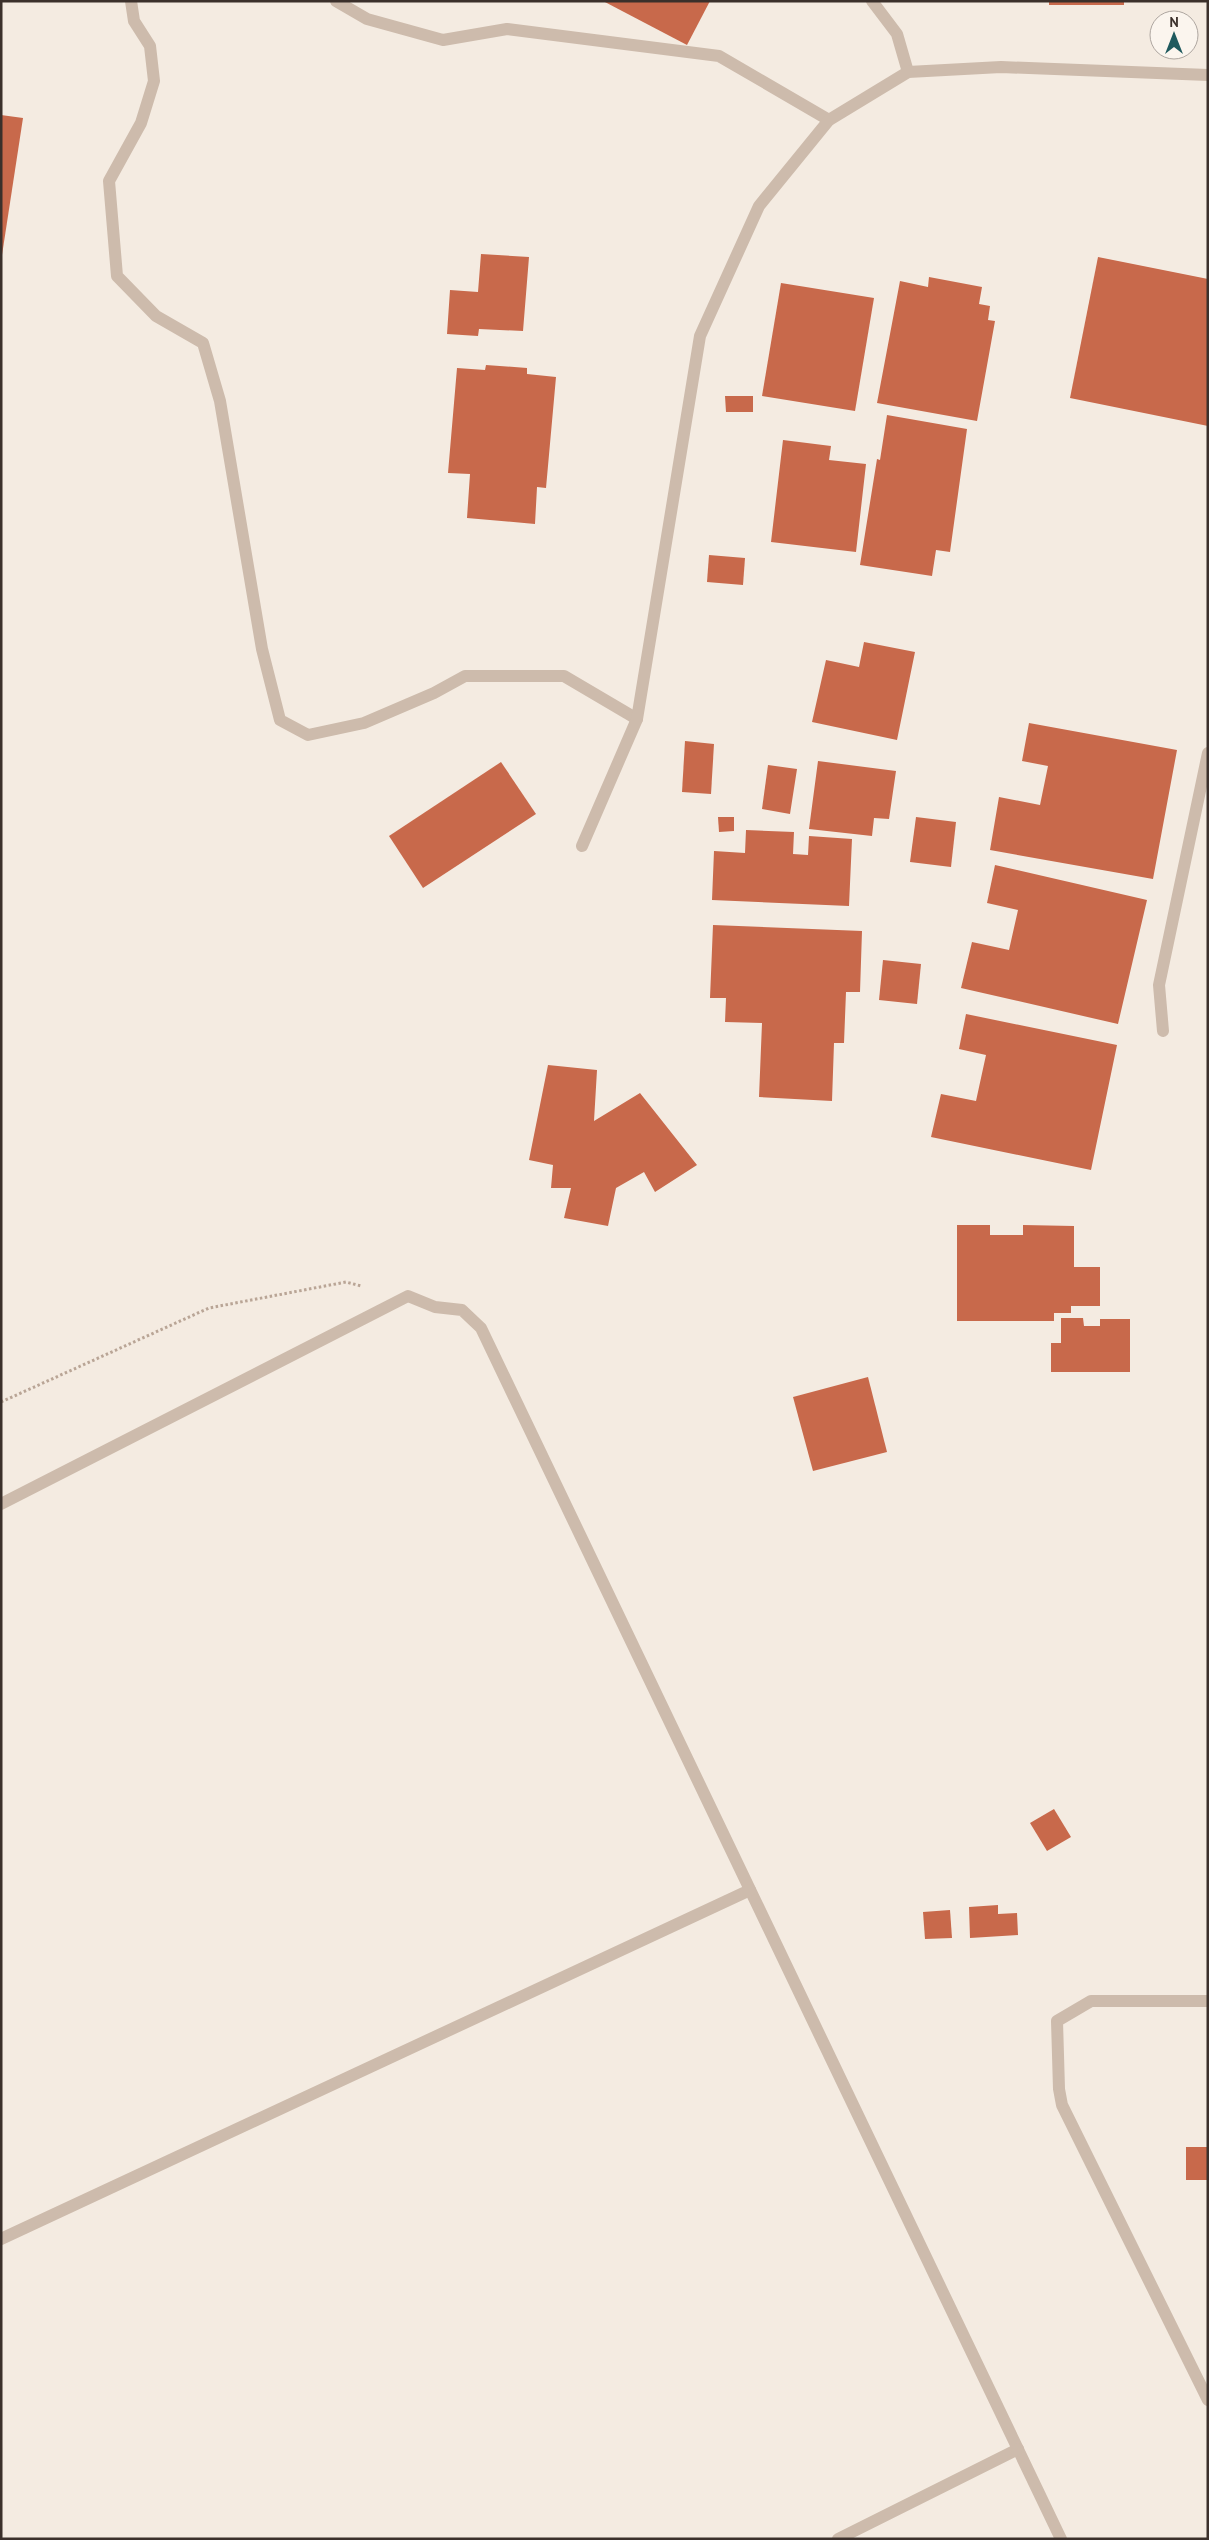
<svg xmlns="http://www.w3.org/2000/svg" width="1209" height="2540" font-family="'PT Sans',sans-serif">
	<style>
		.building { fill: #c8694b }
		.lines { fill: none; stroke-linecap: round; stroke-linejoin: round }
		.path { stroke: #b9a596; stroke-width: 3; stroke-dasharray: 2.5 2.5; stroke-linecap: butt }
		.minor { stroke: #cdbbac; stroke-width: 12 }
	</style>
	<rect width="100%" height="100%" fill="#f4ebe1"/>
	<g class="building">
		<polygon points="603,1 710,1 687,45"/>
		<rect x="1049" y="1" width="75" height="4"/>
		<polygon points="1,115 23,118 2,255 1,255"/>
		<polygon points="481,254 529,257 523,331 479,329 478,336 447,334 450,290 478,292"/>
		<polygon points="1098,257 1208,279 1208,426 1070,398"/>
		<polygon points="929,277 982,287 979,304 990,306 988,320 995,321 977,421 877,403 900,281 928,287"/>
		<polygon points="781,283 874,298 855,411 762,396"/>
		<polygon points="486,365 527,368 527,374 556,377 546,488 537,487 535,524 467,518 470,474 448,473 457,368 485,370"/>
		<polygon points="725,396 753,396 753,412 726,412"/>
		<polygon points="887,415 967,429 950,552 936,550 932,576 860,565 877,459 880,460"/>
		<polygon points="783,440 831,446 829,460 866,464 856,552 771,542"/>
		<polygon points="709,555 745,558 743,585 707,582"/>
		<polygon points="864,642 915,652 897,740 812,722 826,660 859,667"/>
		<polygon points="1029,723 1177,750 1153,879 990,850 999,797 1040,805 1048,766 1022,761"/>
		<polygon points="685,741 714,744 711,794 682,792"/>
		<polygon points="818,761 896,771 889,819 874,818 872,836 809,829"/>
		<polygon points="501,762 536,814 423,888 389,836"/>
		<polygon points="768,765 797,769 790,814 762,809"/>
		<polygon points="718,817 734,817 734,831 719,832"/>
		<polygon points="916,817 956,822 951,867 910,862"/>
		<polygon points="746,830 794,832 793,854 808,855 809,836 852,839 849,906 712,900 714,851 745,853"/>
		<polygon points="995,865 1147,900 1118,1024 961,988 972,942 1009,950 1018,910 987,903"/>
		<polygon points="713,925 862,931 860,992 846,992 844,1043 834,1043 832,1101 759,1097 762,1023 725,1022 726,998 710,998"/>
		<polygon points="883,960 921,964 917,1004 879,1000"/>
		<polygon points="966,1014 1117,1045 1091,1170 931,1137 941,1094 976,1101 986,1055 959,1049"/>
		<polygon points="548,1065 597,1070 594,1121 640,1093 697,1165 655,1192 644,1172 616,1188 608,1226 564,1218 571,1188 551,1188 553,1165 529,1160"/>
		<polygon points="957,1225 990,1225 990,1235 1023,1235 1023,1225 1074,1226 1074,1267 1100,1267 1100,1306 1071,1306 1071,1313 1054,1313 1054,1321 957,1321"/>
		<polygon points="1061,1318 1083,1318 1084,1326 1100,1326 1100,1319 1130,1319 1130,1372 1051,1372 1051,1343 1061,1343"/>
		<polygon points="868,1377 887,1452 813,1471 793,1397"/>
		<polygon points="1054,1809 1071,1837 1047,1851 1030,1823"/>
		<polygon points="998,1905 998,1914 1017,1913 1018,1935 970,1938 969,1907"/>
		<polygon points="950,1910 952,1938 925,1939 923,1912"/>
		<rect x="1186" y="2147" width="22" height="33"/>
	</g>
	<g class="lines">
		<polyline class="path" points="1,1402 209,1308 346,1282 361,1286"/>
		<g class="minor">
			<polyline points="131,1 134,21 150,46 154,81 141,123 109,181 117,276 156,316 203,343 220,401 262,649 280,720 308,735 364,723 434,693 465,676 564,676 637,719"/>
			<polyline points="336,1 367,19 443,40 507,29 719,56 829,120"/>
			<polyline points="872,1 897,34 908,72"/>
			<polyline points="582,846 637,719 700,336 759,206 829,120 908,72 1001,67 1208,75"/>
			<polyline points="1163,1031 1159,985 1208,753"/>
			<polyline points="1,1504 408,1296 435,1307 462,1310 481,1328 1061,2539"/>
			<polyline points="1208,2001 1091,2001 1057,2021 1059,2089 1062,2105 1208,2400"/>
			<polyline points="1,2239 750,1890"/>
			<polyline points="838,2539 1018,2449"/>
		</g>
	</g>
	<rect width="1209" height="2540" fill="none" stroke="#3b302b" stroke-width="5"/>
	<g transform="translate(1174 35)"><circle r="24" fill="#fbf5ee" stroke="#aea6a0"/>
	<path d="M0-4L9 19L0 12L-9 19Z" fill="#1f5a5e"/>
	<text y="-8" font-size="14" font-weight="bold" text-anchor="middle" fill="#3b302b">N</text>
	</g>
</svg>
